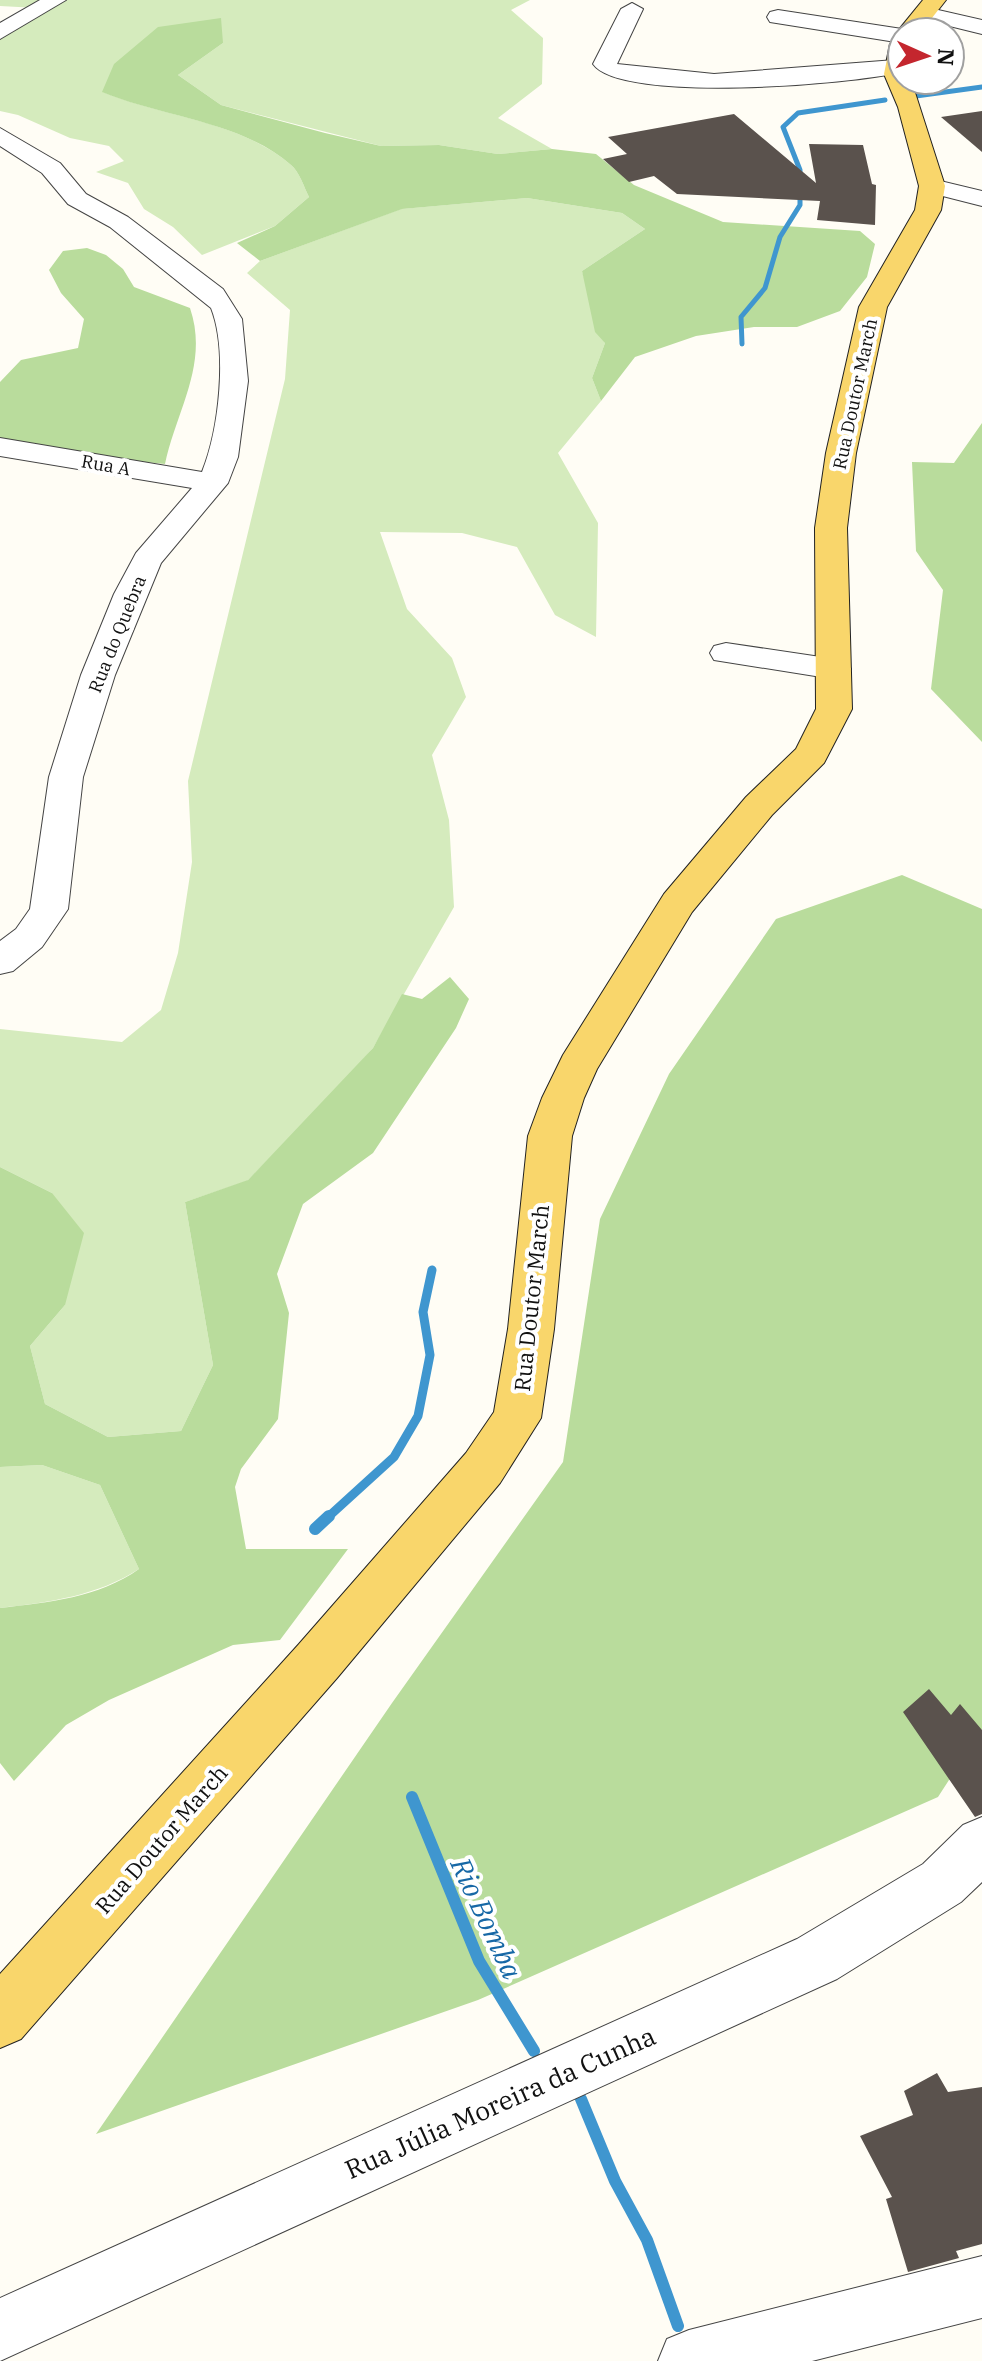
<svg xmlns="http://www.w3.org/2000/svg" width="982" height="2361" font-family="'IBM Plex Serif',serif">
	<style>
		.green { fill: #d5ebbd }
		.forest { fill: #b9dc9c }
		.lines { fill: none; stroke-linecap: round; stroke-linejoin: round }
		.stream-far2 { stroke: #3f96cf; stroke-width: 5 }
		.stream-far1 { stroke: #3f96cf; stroke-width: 9 }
		.stream { stroke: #3f96cf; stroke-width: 12 }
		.building { fill: #5a524d }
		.minor-casing { stroke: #444; stroke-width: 2 }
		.major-casing { stroke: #222; stroke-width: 2 }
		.minor { fill: #fff; fill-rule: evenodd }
		.major { fill: #f9d66b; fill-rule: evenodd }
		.labels { text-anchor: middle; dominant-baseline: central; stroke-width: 8; stroke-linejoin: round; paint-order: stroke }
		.far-street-label { font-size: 18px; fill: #111; stroke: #fff }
		.street-label { font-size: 22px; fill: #111; stroke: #fff }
		.near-street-label { font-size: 26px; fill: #111; stroke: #fff }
		.near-water-label { font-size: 28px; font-style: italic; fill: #1768a6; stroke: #fff }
	</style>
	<rect width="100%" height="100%" fill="#fffdf5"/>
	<g class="green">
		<path d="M0,0H530L511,10L543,38L542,84L498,118L552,149L498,154L439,145L381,146L221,105L178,75L223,43L103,92C163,117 241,121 291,165C299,171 304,187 309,197L275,226L202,255L173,227L144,209L128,183L96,172L124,161L109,146L70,138L18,115L0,111V38L37,8L0,6Z"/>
		<polygon points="527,198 622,213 645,229 582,271 605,343 592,378 601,401 558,453 598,523 596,637 555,615 517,547 462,533 380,532 407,609 452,658 466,697 432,755 449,820 454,907 373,1048 330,1097 247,1181 185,1202 213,1365 181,1431 108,1437 45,1404 30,1346 65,1305 52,1193 0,1167 0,1029 122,1042 161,1010 178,953 192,862 188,781 285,379 290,310 247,273 260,261 401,209"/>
		<path d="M42,1465L100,1485L139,1569C97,1596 50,1602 0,1608V1467Z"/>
	</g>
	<g class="forest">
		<path d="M221,18L223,43L178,75L221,105L325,133L381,146L439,145L498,154L552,149L596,154L634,185L723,222L860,231L875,244L867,277L840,311L797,327H754L696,336L635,357L601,401L592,378L605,343L595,332L582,271L645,229L622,213L527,198L402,209L260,261L237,243L275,226L309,197C304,187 299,171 291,165C241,121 162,117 102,92L114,64L158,27Z"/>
		<path d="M87,248L106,255L123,269L134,287L190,308C209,364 177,409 165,464L38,451L0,439V382L21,360L78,348L84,319L61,293L49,270L63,251Z"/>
		<polygon points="982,423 982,742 931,689 943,590 916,551 912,462 954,463"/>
		<polygon points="902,875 982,909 982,1729 938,1797 478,2000 96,2134 392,1703 563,1462 600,1219 669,1074 776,919"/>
		<path d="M450,977L469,999L456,1028L373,1153L303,1204L277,1274L289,1313L278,1419L241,1469L235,1487L246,1549H348L280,1640L233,1645L109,1700L66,1725L14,1781L0,1763V1608C49,1602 98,1598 139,1569L100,1485L42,1465L0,1467V1167L52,1193L84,1233L65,1305L30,1346L45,1404L108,1437L181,1431L213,1365L185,1202L248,1180L373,1048L402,994L422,999Z"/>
	</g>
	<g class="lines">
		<g class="stream-far2">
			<polyline points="916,96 982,87"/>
			<polyline points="742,344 741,317 765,288 780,237 800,205 800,170 783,127 798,113 885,100"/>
		</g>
		<polyline class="stream-far1" points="327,1518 394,1457 418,1416 430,1355 423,1312 432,1270"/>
		<g class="stream">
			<polyline points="315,1529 329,1516"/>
			<polyline points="412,1797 479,1961 534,2051"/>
			<polyline points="581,2099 615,2181 647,2240 678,2326"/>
		</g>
	</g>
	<g class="building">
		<polygon points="982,111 982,152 941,117"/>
		<polygon points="734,114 816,183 809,144 863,145 872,184 876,185 875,225 817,220 820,201 677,194 654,176 629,182 603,159 627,154 608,137"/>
		<polygon points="929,1689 951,1715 960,1704 982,1730 982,1814 975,1817 903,1712"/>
		<polygon points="937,2073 948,2092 982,2087 982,2244 956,2251 959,2258 908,2272 886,2199 892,2197 860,2136 913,2115 904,2091"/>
	</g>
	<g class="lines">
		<defs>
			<g id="minor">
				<polygon points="40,0 66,0 0,39 0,23"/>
				<path d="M632,3L643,9L617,64L714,74L895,60L902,62V72C854,84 621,104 593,64L621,9Z"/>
				<polygon points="925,7 982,20 982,34 917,18 914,13 917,8"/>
				<polygon points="778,10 902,29 910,32 902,32 902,43 770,22 767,17 770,12"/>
				<path d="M0,128L60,163L86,194L128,217L223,289L242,319L248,381L238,457L228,483L161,563L115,675L83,777L68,909L42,947L13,971L0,974V941L16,929L30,909L49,777L81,675L114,594L136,553L192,488L0,456V438L202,472C219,430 228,351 211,308L110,227L68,204L42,173L0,146Z"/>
				<polygon points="932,179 982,191 982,206 923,191 920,186 923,181"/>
				<polygon points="726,643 834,659 846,662 851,669 846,676 834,679 714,660 710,653 714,646"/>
				<polygon points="982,1817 982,1882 961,1902 837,1979 0,2361 0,2298 797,1939 923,1864 963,1825"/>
				<polygon points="982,2256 982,2318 812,2361 658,2361 667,2339 689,2330"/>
			</g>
			<polygon id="major" points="923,0 946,0 921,32 902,32 902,80 911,80 945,186 941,210 887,307 856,453 847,528 852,709 824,763 772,815 692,912 597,1069 584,1098 572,1136 554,1329 541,1418 500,1483 337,1678 21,2039 0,2048 0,1974 299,1644 466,1453 494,1412 508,1329 528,1136 542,1098 563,1055 664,894 746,797 796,749 816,709 815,528 826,453 859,307 915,210 919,186 898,107 884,74 890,44 902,37 897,32"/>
		</defs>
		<use href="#minor" class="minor-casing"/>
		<use href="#major" class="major-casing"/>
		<use href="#minor" class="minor"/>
		<use href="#major" class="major"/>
	</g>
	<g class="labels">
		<g class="far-street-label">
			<text transform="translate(855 394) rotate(-78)">Rua Doutor March</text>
			<text transform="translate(106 465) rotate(10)">Rua A</text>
			<text transform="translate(117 634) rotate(-68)">Rua do Quebra</text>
		</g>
		<g class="street-label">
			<text transform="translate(531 1298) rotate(-84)">Rua Doutor March</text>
			<text transform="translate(161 1839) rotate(-49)">Rua Doutor March</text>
		</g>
		<g class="near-street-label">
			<text transform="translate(500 2102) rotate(-24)">Rua Júlia Moreira da Cunha</text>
		</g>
		<g class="near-water-label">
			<text transform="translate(487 1918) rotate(65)">Rio Bomba</text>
		</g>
	</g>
	<g transform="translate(926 56) rotate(93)"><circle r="38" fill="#ffffff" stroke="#a0a0a0" stroke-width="2"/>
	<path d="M0-6L14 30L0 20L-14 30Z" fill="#c4262e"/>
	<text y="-12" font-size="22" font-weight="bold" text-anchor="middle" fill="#111111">N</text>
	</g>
</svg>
